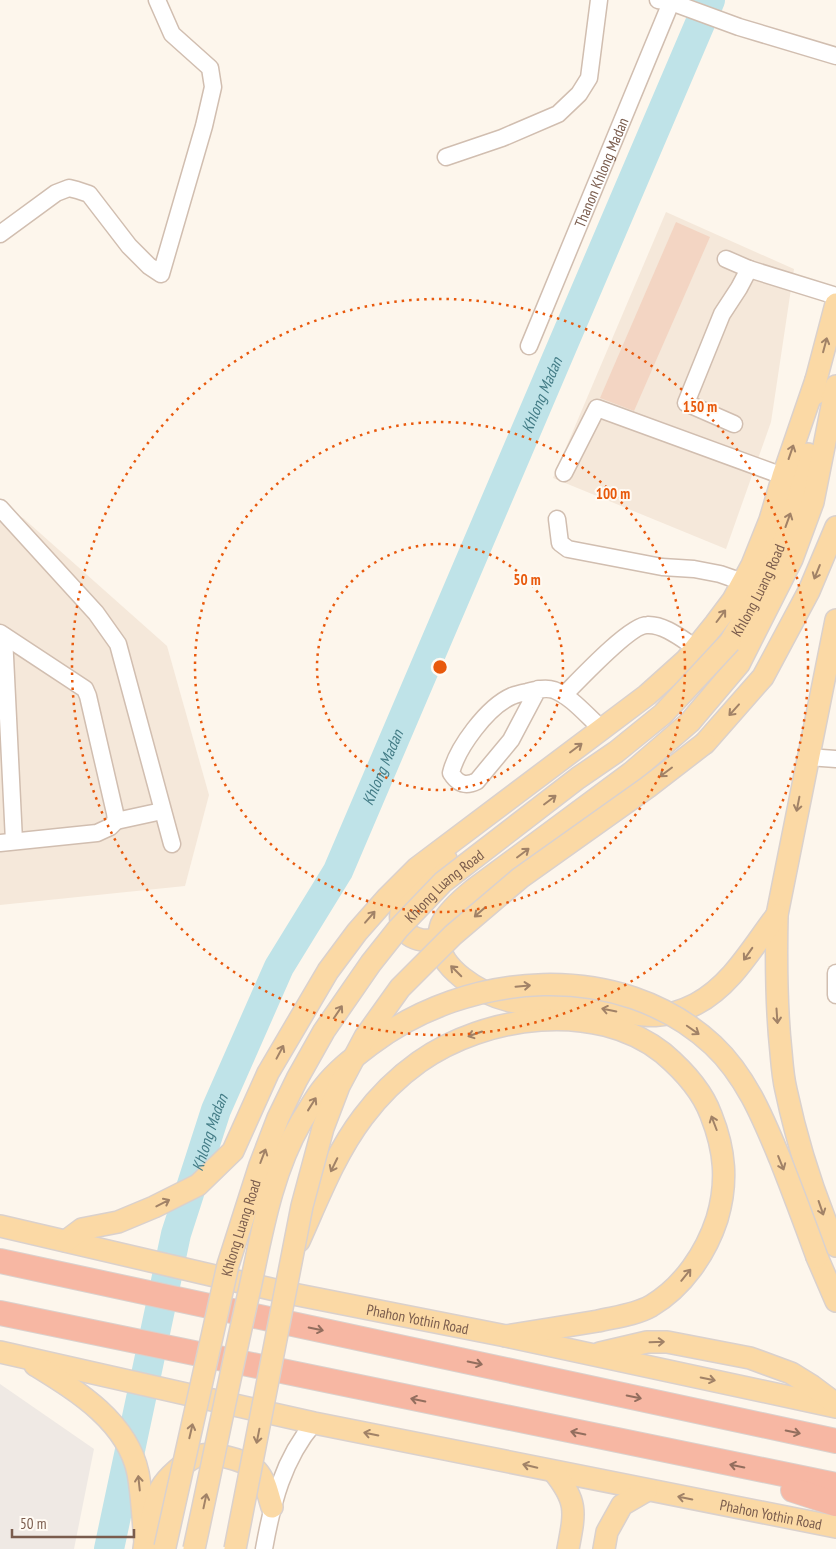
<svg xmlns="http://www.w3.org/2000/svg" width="836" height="1549" font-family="'PT Sans Narrow',sans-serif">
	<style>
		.residential { fill: #f5e8da }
		.industrial { fill: #efe9e4 }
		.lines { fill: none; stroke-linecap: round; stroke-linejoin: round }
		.river { stroke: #bfe3e8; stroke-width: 30 }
		.building { fill: #f3d5c3 }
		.minor-casing { stroke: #d1beb0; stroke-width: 19 }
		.major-casing { stroke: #dad1cd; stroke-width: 24 }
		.highway-casing { stroke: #dad1cd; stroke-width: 26 }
		.minor { stroke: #fff; stroke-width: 16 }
		.major { stroke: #fbd9a5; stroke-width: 21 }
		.highway { stroke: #f7b7a3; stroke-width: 24 }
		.major-bridge-casing { stroke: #dad1cd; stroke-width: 24; stroke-linecap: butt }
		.major-bridge { stroke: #fbd9a5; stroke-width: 21 }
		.oneway { stroke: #a18267 }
		.oneway2 { stroke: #936e5e }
		.ring { fill: none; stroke: #e8590c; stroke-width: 2.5; stroke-dasharray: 2.5 5 }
		.labels { text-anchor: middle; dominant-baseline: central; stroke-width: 4; stroke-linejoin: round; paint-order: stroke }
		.street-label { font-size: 15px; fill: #7a5c4d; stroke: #fffaf3 }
		.water-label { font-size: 16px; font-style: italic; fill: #437c86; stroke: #fffaf3 }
		.centre { fill: #e8590c; stroke: #fffaf3; stroke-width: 2.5 }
		.ring-label { font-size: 15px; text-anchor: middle; font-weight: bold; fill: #e8590c; stroke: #fffaf3; stroke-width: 4; stroke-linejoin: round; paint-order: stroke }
	</style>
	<rect width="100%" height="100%" fill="#fdf6ec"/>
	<g class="residential">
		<polygon points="666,212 794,269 771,422 726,549 553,478"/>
		<polygon points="0,511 23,518 167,646 209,795 185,886 0,905"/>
	</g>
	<polygon class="industrial" points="0,1384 94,1449 74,1549 0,1549"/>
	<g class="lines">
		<path class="river" id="s1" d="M109,1549L176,1234L216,1110L279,967L338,871L710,0"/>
	</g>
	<polygon class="building" points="676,222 710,237 634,411 600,398"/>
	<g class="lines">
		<defs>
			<g id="minor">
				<polyline points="658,0 671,2 739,27 836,56"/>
				<polyline points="446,157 502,138 558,114 579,94 589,78 599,0"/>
				<polyline points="0,234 56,193 69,188 77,190 89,194 129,246 149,266 161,274 204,126 213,87 210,68 172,34 157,0"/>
				<polyline points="726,259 749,269 836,296"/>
				<path id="s2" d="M529,346L672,0"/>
				<polyline points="734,424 686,403 722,314 739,288 749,269"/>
				<polyline points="564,473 597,408 783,476"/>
				<polyline points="0,508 96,613 118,644 172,844"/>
				<polyline points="557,519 560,543 568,549 662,567 694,569 720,574 743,582"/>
				<polyline points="0,633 85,689 88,696 115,813 116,821 110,827 97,833 0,843"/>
				<polyline points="4,636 14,841"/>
				<path d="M538,689L511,740L477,781C465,787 458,784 451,773C457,748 487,707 512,696C517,694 522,693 527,692C535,690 545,687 554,690C572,697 587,716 602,729"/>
				<path d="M564,695C578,681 630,625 647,625C664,624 682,639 696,648"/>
				<polyline points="808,757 836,759"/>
				<polyline points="116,821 162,811"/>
				<polyline points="836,973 836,995"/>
				<path d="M264,1549C272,1504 283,1459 314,1423"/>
			</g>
			<g id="major">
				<polyline points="815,394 816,380 836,304"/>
				<path d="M836,620L777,915C776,961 776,1006 781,1052C782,1064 783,1078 786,1090C797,1142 814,1196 836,1246"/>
				<path id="s3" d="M730,642C765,587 794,518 808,454"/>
				<polyline points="705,743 763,677 809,591 836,527"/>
				<path d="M777,915C753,946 732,985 696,1004C655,1025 634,1012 593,1007C566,1003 537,1008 510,1001C482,994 434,968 439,934C440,930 440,926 442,923C449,910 462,899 473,890L631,773L690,722L739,664L792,559L813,502L836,386"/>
				<path d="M439,939C434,939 427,941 422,940C403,937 396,920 404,903L446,859"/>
				<path id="s4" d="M0,1226L288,1293L506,1336L836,1407"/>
				<polyline points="66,1241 82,1229 118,1222 154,1207 198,1185 233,1151 268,1073 328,971 357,932 387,898 417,868 647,695 686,660 715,624 733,600 752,565 770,520 783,476 816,380"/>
				<path d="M299,1241C318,1199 335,1154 363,1117C378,1097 398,1077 419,1062C485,1015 596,1000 663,1053C683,1070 702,1090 711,1115C725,1150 728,1182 717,1219C706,1253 683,1287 651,1306C635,1315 615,1317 598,1321C567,1326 537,1331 506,1336"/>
				<polyline points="817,1257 836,1301"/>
				<path id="s5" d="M0,1352L314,1423L836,1527"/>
				<polyline points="600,1353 647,1342 667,1342 750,1358 791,1373 812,1386 836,1404"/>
				<path d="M35,1365C77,1391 127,1421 138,1473C142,1495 143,1519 145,1542L144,1549"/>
				<path d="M554,1472C578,1502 575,1512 568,1549"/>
				<path d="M148,1532C152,1519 155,1500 161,1488C167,1477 185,1462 195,1457C210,1450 246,1460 257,1471C266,1481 268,1495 272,1507"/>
				<polyline points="604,1549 607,1532 622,1505 646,1491"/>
			</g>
			<g id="highway">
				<polyline points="0,1261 836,1441"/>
				<polyline points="0,1313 836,1485"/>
				<polyline points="793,1490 836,1504"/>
			</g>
		</defs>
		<use href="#minor" class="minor-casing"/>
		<use href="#major" class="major-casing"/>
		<use href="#highway" class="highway-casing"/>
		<use href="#minor" class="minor"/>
		<use href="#major" class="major"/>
		<use href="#highway" class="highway"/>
		<defs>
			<g id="major-bridge">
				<path id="s6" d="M165,1547L228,1265L260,1165L278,1118L297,1079L324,1031L371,963L398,929L443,882L578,778L616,752L663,714L730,642"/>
				<path d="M194,1549C213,1462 230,1375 250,1288C262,1232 272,1172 301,1122C308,1111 315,1098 323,1088C336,1071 353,1058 370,1045C467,971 619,958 713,1045C746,1076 763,1118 780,1159C793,1192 805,1224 817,1257"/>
				<polyline points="235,1549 302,1206 323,1128 339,1086 365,1037 400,988 453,935 520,878 648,787 705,743"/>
			</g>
		</defs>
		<use href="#major-bridge" class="major-bridge-casing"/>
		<use href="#major-bridge" class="major-bridge"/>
	</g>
	<defs><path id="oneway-shaft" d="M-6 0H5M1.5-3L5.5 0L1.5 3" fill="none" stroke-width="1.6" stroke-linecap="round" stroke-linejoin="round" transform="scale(1.25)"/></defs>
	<g class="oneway">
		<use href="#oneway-shaft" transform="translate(825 345) rotate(-75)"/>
		<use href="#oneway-shaft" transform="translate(791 452) rotate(-71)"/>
		<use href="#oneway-shaft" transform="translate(788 520) rotate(-70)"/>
		<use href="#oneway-shaft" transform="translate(817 572) rotate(112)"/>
		<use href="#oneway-shaft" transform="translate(721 616) rotate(-53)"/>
		<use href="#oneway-shaft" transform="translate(734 710) rotate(132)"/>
		<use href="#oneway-shaft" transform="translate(576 748) rotate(-37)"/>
		<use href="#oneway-shaft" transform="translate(666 772) rotate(143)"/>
		<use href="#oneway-shaft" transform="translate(550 800) rotate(-37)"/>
		<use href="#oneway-shaft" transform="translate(798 804) rotate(101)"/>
		<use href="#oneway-shaft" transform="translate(523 853) rotate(-37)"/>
		<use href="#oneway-shaft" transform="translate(480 912) rotate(139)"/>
		<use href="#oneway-shaft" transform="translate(370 917) rotate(-49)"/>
		<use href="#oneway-shaft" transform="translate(748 954) rotate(125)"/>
		<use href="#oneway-shaft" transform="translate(456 971) rotate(-135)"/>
		<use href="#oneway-shaft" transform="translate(523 986) rotate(-5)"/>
		<use href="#oneway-shaft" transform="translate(609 1010) rotate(-169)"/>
		<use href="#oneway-shaft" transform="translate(338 1012) rotate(-56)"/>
		<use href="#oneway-shaft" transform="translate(777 1016) rotate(86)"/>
		<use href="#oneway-shaft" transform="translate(693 1030) rotate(35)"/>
		<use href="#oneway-shaft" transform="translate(475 1034) rotate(161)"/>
		<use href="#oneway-shaft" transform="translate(280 1052) rotate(-62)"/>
		<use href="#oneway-shaft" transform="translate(312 1104) rotate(-58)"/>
		<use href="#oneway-shaft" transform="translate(714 1123) rotate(-111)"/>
		<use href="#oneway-shaft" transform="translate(263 1156) rotate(-69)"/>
		<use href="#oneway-shaft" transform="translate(781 1163) rotate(68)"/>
		<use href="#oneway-shaft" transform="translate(334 1165) rotate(116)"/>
		<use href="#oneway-shaft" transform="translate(163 1203) rotate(-27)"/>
		<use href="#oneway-shaft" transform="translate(821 1208) rotate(71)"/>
		<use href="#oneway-shaft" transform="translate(686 1275) rotate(-51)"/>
		<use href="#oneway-shaft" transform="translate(657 1342) rotate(-2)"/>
		<use href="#oneway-shaft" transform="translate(708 1379) rotate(12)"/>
		<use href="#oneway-shaft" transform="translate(191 1431) rotate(-77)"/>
		<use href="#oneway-shaft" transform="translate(371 1434) rotate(-169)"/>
		<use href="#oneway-shaft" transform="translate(258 1436) rotate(101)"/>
		<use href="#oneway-shaft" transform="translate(530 1466) rotate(-167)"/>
		<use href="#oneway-shaft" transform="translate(139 1483) rotate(-96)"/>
		<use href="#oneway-shaft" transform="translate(685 1498) rotate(-169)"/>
		<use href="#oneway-shaft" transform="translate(205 1501) rotate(-78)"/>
	</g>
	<g class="oneway2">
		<use href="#oneway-shaft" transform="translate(316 1329) rotate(12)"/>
		<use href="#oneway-shaft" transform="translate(475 1363) rotate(12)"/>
		<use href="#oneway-shaft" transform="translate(634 1397) rotate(12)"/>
		<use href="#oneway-shaft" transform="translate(418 1400) rotate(-168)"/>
		<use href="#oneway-shaft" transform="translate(793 1432) rotate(12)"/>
		<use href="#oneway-shaft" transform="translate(578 1433) rotate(-168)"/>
		<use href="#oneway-shaft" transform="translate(737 1466) rotate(-168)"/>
	</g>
	<g class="ring">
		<circle cx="440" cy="667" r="123"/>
		<circle cx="440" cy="667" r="245"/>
		<circle cx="440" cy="667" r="368"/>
	</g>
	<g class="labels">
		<g class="street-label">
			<text stroke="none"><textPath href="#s2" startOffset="188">Thanon Khlong Madan</textPath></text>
			<text stroke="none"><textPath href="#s3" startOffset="59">Khlong Luang Road</textPath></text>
			<text stroke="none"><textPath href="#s6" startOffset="732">Khlong Luang Road</textPath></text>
			<text stroke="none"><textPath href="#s6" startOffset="328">Khlong Luang Road</textPath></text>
			<text stroke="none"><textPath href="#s4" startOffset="428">Phahon Yothin Road</textPath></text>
			<text stroke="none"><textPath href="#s5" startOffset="788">Phahon Yothin Road</textPath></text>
		</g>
		<g class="water-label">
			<text stroke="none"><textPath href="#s1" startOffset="1239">Khlong Madan</textPath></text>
			<text stroke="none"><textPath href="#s1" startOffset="834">Khlong Madan</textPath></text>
			<text stroke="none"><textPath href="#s1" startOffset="429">Khlong Madan</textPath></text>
		</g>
	</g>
	<circle cx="440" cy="667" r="8" class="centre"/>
	<g class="ring-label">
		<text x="700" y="412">150 m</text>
		<text x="613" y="499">100 m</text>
		<text x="527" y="585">50 m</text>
	</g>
	<path d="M12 1529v8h122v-8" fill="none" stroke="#7a5c4d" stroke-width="2.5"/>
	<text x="20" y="1529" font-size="15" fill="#7a5c4d" stroke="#fffaf3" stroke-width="4" paint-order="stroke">50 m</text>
</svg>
